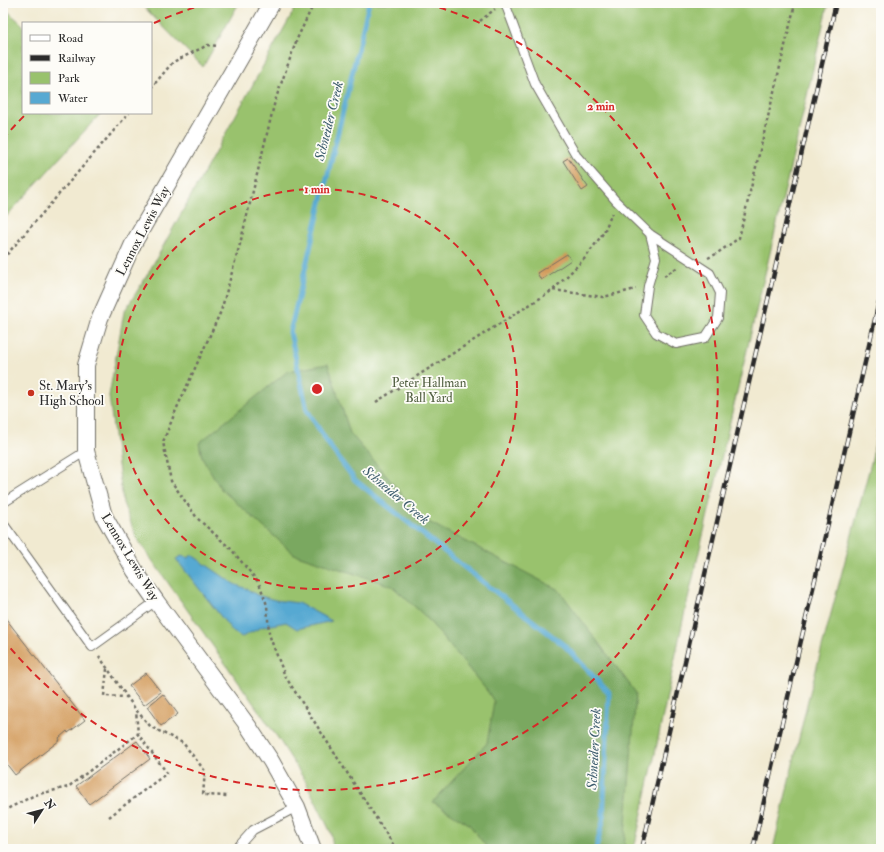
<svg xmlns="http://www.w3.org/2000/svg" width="884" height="852" font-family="'IM FELL Double Pica',serif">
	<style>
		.green { fill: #99c26d; stroke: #62764c }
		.forest { fill: #7aa860; stroke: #526a46 }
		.water { fill: #57a9d2; stroke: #416a7e }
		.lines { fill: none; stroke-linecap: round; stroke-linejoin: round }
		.stream { stroke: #57a9d2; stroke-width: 5 }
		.building { fill: #d19857 }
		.lane-casing { stroke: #706e65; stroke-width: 10 }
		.street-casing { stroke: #706e65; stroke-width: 18 }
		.path { stroke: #706e65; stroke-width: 2.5; stroke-dasharray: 3 3; stroke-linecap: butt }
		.lane { stroke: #fff; stroke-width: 8 }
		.street { stroke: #fff; stroke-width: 16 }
		.rail-casing { stroke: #2b2b2b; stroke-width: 4.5 }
		.rail { stroke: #fdfcf7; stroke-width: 3; stroke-dasharray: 9; stroke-linecap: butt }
		.ring { fill: none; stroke: #d62828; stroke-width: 2; stroke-dasharray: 7 5 }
		.poi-dot { fill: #c8321e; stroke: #fdfcf7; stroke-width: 1.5 }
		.labels { text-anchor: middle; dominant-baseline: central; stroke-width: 3.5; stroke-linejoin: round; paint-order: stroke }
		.street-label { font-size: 13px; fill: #2b2b2b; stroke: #fdfcf7 }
		.park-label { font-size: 13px; fill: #526042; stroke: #fdfcf7 }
		.poi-label { font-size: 13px; fill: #2b2b2b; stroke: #fdfcf7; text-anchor: start }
		.water-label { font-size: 14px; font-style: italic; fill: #3d5d6e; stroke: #fdfcf7 }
		.centre { fill: #d62828; stroke: #fdfcf7; stroke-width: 2 }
		.ring-label { font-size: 12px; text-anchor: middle; font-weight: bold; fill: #d62828; stroke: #fdfcf7; stroke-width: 3.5; stroke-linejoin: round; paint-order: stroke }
	</style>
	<rect width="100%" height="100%" fill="#fdfcf7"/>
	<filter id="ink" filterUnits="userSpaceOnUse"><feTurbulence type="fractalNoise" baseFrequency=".025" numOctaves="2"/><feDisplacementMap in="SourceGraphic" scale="8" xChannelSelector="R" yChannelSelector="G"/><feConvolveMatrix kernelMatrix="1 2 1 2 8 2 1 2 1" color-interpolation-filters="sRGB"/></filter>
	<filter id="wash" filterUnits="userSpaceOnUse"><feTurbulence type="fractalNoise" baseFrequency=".012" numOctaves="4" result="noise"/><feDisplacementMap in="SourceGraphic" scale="16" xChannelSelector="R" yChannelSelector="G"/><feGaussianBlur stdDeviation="0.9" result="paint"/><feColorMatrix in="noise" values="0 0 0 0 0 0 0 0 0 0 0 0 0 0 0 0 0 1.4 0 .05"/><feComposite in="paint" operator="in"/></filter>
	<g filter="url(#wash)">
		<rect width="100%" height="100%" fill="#f1ead1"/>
		<g class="green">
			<polygon points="140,3 239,3 203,67"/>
			<polygon points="298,3 828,3 801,122 683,620 653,763 634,849 333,849 331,833 306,782 278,738 137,539 123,503 109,396 124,312 146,277"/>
			<polygon points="3,7 23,25 23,113 101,113 3,220"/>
			<polygon points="881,409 881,849 773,849 808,700 872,459"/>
		</g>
		<polygon class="forest" points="328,364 350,433 423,519 559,590 636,693 624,849 488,849 469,824 433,802 487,743 494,702 488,692 426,617 392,586 294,554 221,489 202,457 199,443 288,371"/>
		<polygon class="water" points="192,555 234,584 247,589 257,595 275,600 298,603 332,621 297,629 286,622 262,627 242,637 233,632 176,559 181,556 188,558"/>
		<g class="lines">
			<polyline class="stream" points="369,3 290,332 307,410 331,448 355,480 464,567 565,646 609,693 603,821 596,849"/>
		</g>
		<g id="blocks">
			<g class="building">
				<polygon points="568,158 588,187 582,191 563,161"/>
				<polygon points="567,254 571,260 541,280 537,273"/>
				<polygon points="3,615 85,720 68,733 67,731 59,738 60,740 15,775 5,762 3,763"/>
				<polygon points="146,673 161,692 144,705 129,686"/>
				<polygon points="163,694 178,714 161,726 147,707"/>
				<polygon points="137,741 150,759 89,804 76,786"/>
			</g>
		</g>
	</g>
	<g filter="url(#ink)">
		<use href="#blocks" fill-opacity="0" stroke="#706e65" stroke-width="1"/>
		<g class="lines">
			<defs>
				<g id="lane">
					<polyline points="505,3 535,84 576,155 616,201 650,234 710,273 720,293 718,318 705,338 676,344 656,333 644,315 648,286 656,258 650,234"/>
					<polyline points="3,503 86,451"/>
					<polyline points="3,523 92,647 156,601"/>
					<polyline points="236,849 253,830 297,807"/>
				</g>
				<polyline id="street" points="272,3 133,244 100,318 86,365 86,451 104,516 135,571 156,601 248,726 271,761 297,807 313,849"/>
			</defs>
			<use href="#lane" class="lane-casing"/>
			<use href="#street" class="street-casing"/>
			<g class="path">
				<polyline points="314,3 297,39 275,101 240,244 221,311 176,410 163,442 171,481 197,518 231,549 259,583 267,605 269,633 271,640 285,676 396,849"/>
				<polyline points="480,21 495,9"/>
				<polyline points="151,88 173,62 208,45 218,46"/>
				<polyline points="708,258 716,254 739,238 795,4 794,3"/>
				<polyline points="3,259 129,113"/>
				<polyline points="664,276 678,267"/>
				<polyline points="553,290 603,297 636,289"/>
				<polyline points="376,402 553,290 586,257 604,232 612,213"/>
				<polyline points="99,656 136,710 151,727 183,743 205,771 203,795 228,796"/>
				<polyline points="107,669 104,696 127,697"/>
				<polyline points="3,811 35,795 68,787 138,734"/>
				<polyline points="109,817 167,773 138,734 136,711"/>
			</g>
			<use href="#lane" class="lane"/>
			<use href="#street" class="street"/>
			<defs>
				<g id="rail">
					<polyline points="642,849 836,3"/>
					<polyline points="753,849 881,293"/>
				</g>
			</defs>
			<use href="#rail" class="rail-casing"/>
			<use href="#rail" class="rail"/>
		</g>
	</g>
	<g class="ring">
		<circle cx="317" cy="389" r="200"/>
		<path d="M3 139A401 401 0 0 1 24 116M154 23A401 401 0 0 1 206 4M428 4A401 401 0 1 1 3 639"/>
	</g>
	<circle class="poi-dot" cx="31" cy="393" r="4"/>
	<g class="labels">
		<g class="street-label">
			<text transform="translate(143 231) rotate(-62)">Lennox Lewis Way</text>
			<text transform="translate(130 557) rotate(59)">Lennox Lewis Way</text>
		</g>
		<g class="park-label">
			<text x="429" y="383">Peter Hallman<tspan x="429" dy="15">Ball Yard</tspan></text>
		</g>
		<g class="poi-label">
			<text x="39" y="386">St. Mary's<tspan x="39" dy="15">High School</tspan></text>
		</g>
		<g class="water-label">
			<text transform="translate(329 121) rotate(-76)">Schneider Creek</text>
			<text transform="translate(396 495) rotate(40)">Schneider Creek</text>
			<text transform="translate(594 749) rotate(-87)">Schneider Creek</text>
		</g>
	</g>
	<circle cx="317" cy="389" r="6" class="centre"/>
	<g class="ring-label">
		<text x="601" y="110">2 min</text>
		<text x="317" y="193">1 min</text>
	</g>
	<rect width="884" height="852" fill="none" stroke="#fdfcf7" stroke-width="16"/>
	<rect x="22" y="22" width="130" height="92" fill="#fdfcf7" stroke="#a9a8a5"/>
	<rect x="30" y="35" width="20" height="6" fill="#ffffff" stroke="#a9a8a5"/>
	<text x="58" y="42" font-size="12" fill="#2b2b2b">Road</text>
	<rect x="30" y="55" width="20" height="6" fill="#2b2b2b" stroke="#a9a8a5"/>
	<text x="58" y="62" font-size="12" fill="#2b2b2b">Railway</text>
	<rect x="30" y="72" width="20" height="12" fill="#99c26d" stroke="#a9a8a5"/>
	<text x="58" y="82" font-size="12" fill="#2b2b2b">Park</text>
	<rect x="30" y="92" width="20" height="12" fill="#57a9d2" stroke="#a9a8a5"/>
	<text x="58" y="102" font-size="12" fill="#2b2b2b">Water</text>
	<g transform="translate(42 810) rotate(54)" stroke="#fdfcf7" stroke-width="3" paint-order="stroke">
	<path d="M0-3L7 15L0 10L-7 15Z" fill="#2b2b2b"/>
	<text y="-6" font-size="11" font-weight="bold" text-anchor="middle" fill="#2b2b2b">N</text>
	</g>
</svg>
